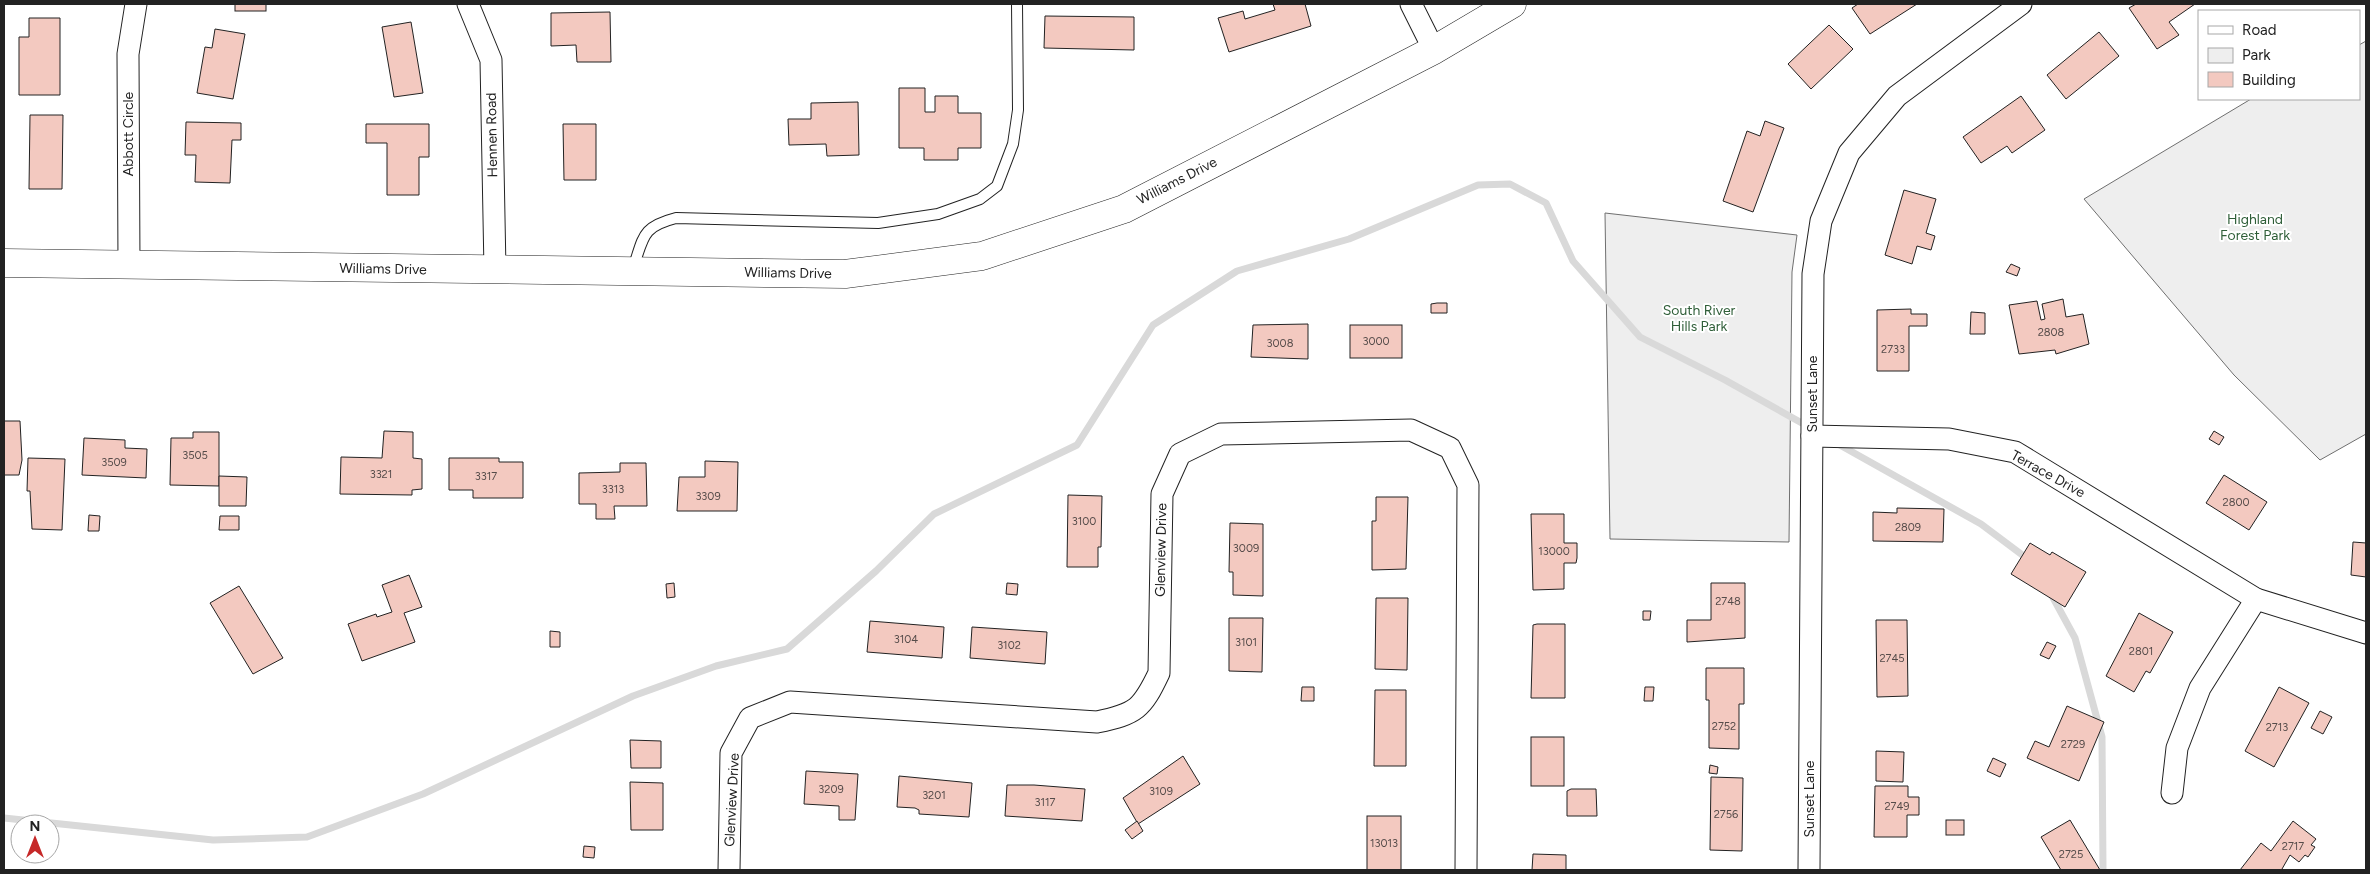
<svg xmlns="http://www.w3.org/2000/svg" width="2370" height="874" font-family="Figtree,sans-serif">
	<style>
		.green { fill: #eee; stroke: #6f6f6f }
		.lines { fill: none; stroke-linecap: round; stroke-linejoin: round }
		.stream { stroke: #d9d9d9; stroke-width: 7 }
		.building { fill: #f3c9c0; stroke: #222 }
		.lane-casing { stroke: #222; stroke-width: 12 }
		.street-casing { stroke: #222; stroke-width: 23 }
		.secondary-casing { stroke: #222; stroke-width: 29 }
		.lane { stroke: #fff; stroke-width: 10 }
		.street { stroke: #fff; stroke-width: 21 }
		.secondary { stroke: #fff; stroke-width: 28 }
		.labels { text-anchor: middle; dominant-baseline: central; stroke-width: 4; stroke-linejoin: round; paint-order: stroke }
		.number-label { font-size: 11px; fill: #564c4a }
		.street-label { font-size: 14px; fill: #222; stroke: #fff }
		.park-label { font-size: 14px; fill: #2f5e38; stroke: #fff }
	</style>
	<rect width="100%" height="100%" fill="#fff"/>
	<g class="green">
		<polygon points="2366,41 2366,434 2320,460 2234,375 2084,199 2251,99 2359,99 2359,45"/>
		<polygon points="1605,213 1797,235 1792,272 1789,542 1610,539"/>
	</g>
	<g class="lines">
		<g class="stream">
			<polyline points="1838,444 1981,524 2029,560"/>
			<polyline points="2051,594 2075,638 2102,737 2103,870"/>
			<polyline points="4,818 213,840 307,837 423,794 633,696 716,666 787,649 876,571 934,514 1077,445 1153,325 1237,271 1349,239 1478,185 1510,184 1546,203 1573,261 1640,337 1725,380 1809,427"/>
		</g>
	</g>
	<g class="building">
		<rect x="235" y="4" width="31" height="7"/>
		<polygon points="1273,4 1305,4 1311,26 1229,52 1218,18 1243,11 1245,19 1275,10"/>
		<polygon points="1858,4 1917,4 1870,34 1852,8"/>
		<polygon points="2136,4 2195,4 2169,22 2179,35 2157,49 2129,8"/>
		<polygon points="610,12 611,62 577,62 576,45 551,46 551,13"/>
		<polygon points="1045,16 1134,17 1134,50 1044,48"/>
		<polygon points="29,18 60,18 60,95 19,95 19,37 29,37"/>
		<polygon points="411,22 423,93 394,97 382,27"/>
		<polygon points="1829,25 1853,49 1811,89 1788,64"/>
		<polygon points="215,29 245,34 233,99 197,93 205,47 212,48"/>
		<polygon points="2099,32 2119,56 2066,99 2047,75"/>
		<polygon points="899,88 925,88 925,112 935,112 935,96 958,96 958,113 981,113 981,148 958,148 958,160 924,160 924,148 899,148"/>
		<polygon points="2021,96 2045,130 2012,153 2007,146 1981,163 1963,137"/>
		<polygon points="858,102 859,155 827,156 826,144 789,145 788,119 811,119 811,103"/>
		<polygon points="30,115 63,115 62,189 29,189"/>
		<polygon points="1765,121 1784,128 1753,212 1723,201 1747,131 1760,136"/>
		<polygon points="186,122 241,123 241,140 232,140 230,183 195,182 196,155 185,155"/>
		<polygon points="366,124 429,124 429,157 419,157 419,195 387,195 387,143 366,143"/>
		<polygon points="563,124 596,124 596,180 564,180"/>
		<polygon points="1904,190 1936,199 1926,233 1935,236 1931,250 1917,246 1912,264 1885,255"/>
		<polygon points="2011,264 2020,268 2017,276 2006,272"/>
		<polygon points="2063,299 2066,317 2083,314 2089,344 2056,354 2055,350 2019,354 2009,305 2037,301 2041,320 2045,319 2042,304"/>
		<polygon points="1437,303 1447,303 1447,313 1431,313 1431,304"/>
		<polygon points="1911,309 1911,314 1927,314 1927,326 1909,326 1909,371 1877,371 1877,310"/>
		<polygon points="1971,312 1985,313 1985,334 1970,334"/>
		<polygon points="1308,324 1308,359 1251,357 1253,325"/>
		<rect x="1350" y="325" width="52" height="33"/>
		<polygon points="4,421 20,421 22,460 19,475 4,475"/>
		<polygon points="384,431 413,432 413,458 422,459 422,489 412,490 412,495 340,494 341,457 382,458"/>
		<polygon points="2214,431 2224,437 2219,445 2209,439"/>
		<polygon points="193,432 219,432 219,486 170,485 171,438 193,438"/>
		<polygon points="84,438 125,440 125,448 147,449 146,478 82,475"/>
		<polygon points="28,458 65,459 62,530 32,529 30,491 27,491"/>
		<polygon points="449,458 499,458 499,462 523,462 523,498 473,498 473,490 449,490"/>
		<polygon points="705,461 738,462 737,511 677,511 679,477 705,477"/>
		<polygon points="620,463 646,463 647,506 614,506 615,519 596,519 596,504 579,504 579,473 620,472"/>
		<polygon points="2224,475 2267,502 2249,530 2206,503"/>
		<polygon points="219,476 247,477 246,506 219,506"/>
		<polygon points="1068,495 1102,496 1101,547 1098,547 1098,567 1067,567"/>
		<polygon points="1376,497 1408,497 1406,569 1372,570 1372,521 1376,521"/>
		<polygon points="1897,508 1944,509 1943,542 1873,541 1873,512 1897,513"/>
		<polygon points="1531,514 1564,514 1564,543 1577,543 1577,558 1576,563 1564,563 1564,589 1533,590"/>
		<polygon points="89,515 100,516 99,531 88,531"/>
		<polygon points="220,516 239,516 239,530 219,530"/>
		<polygon points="1230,523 1263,524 1263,596 1233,595 1233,572 1229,572"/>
		<polygon points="2353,542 2366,543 2366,577 2351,575"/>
		<polygon points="2030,543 2050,555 2052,552 2086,572 2065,607 2011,574"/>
		<polygon points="409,575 422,607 404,613 415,642 362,661 348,624 376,614 377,617 392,612 382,585"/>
		<polygon points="674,583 675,597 667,598 666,584"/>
		<polygon points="1007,583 1018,584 1017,595 1006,594"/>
		<polygon points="1711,583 1745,583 1745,638 1687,642 1687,620 1711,620"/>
		<polygon points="239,586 283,658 253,674 210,603"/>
		<polygon points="1376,598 1408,598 1407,670 1375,669"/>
		<polygon points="1643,611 1651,611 1650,620 1643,620"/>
		<polygon points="2139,613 2173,632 2150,673 2146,671 2134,692 2106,676"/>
		<polygon points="1229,618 1263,618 1262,672 1229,671"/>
		<polygon points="1876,620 1907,620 1908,696 1877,697"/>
		<polygon points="870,621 944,627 942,658 867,652"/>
		<polygon points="1537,624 1565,624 1565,698 1531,698 1533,625"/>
		<polygon points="972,627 1047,632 1045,664 970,658"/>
		<polygon points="550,631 560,632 560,647 550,647"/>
		<polygon points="2047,642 2056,646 2049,659 2040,655"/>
		<polygon points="1706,668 1744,668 1744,704 1739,704 1739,749 1709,748 1709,700 1706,700"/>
		<polygon points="1302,687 1314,687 1314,701 1301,701"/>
		<polygon points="1645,687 1654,687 1653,701 1644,701"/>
		<polygon points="2279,687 2309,703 2274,767 2245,751"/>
		<polygon points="1375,690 1406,690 1406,766 1374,766"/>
		<polygon points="2067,706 2104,722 2079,781 2027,758 2035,741 2049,747"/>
		<polygon points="2320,711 2332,717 2323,734 2311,728"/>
		<rect x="1531" y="737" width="33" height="49"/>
		<polygon points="630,740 661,741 661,768 631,768"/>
		<polygon points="1876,751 1904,752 1903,782 1876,781"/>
		<polygon points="1183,756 1200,784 1138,824 1123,798"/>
		<polygon points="1993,758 2006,764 2000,777 1987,771"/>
		<polygon points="1710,765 1718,767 1717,774 1709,773"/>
		<polygon points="806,771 858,774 855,820 839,820 839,806 804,804"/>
		<polygon points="899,776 972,783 969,817 919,814 919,810 915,808 897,807"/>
		<polygon points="1711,777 1743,778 1742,851 1710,850"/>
		<polygon points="630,782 663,783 663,830 631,830"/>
		<polygon points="1007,785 1034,785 1085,789 1082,821 1005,816"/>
		<polygon points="1875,786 1908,786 1908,797 1919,797 1919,815 1907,815 1907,837 1874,837"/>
		<polygon points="1571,789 1596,789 1597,816 1567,816 1567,791"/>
		<rect x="1367" y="816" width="34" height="54"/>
		<rect x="1946" y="820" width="18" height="15"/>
		<polygon points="2070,820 2100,870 2061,870 2041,837"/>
		<polygon points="1137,821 1143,831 1132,839 1125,830"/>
		<polygon points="2293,821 2316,839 2311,845 2315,847 2308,857 2305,855 2299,862 2290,855 2282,869 2283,870 2240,870 2261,843 2271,851"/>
		<polygon points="584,846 595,847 594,858 583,857"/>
		<polygon points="1533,854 1566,855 1566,870 1532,870"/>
	</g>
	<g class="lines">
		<defs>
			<path id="lane" d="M633,268C644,237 641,227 676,218L878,223L938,214L980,199L997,186L1013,144L1018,110L1017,4"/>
			<g id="street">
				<polyline points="468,4 491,60 495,270"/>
				<polyline points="1411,4 1434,50"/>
				<polyline points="129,265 128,54 136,4"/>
				<polyline points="1812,436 1949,439 2015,452 2256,599 2366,633"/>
				<polyline points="2172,793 2177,748 2200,688 2256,599"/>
				<path d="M729,870L731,753L750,718L790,702L1097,722C1136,714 1142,709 1159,673L1162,494L1180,454L1221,434L1411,430L1450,448L1468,485L1466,870"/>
				<polyline points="1809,870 1813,274 1821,221 1849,153 1897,96 2021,4"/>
			</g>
			<polyline id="secondary" points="4,263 845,274 982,256 1124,209 1434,50 1512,4"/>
		</defs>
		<use href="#lane" class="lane-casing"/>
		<use href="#street" class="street-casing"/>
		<use href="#secondary" class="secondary-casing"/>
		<use href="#lane" class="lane"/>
		<use href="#street" class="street"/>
		<use href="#secondary" class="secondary"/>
	</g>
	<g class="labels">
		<g class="number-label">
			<text x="2051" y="332">2808</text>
			<text x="1376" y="341">3000</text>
			<text x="1280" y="343">3008</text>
			<text x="1893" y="349">2733</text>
			<text x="195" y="455">3505</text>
			<text x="114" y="462">3509</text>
			<text x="381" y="474">3321</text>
			<text x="486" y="476">3317</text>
			<text x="613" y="489">3313</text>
			<text x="708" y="496">3309</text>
			<text x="2236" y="502">2800</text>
			<text x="1084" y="521">3100</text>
			<text x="1908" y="527">2809</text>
			<text x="1246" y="548">3009</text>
			<text x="1554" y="551">13000</text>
			<text x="1728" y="601">2748</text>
			<text x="906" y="639">3104</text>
			<text x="1246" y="642">3101</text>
			<text x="1009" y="645">3102</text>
			<text x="2141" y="651">2801</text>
			<text x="1892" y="658">2745</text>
			<text x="1724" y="726">2752</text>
			<text x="2277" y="727">2713</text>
			<text x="2073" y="744">2729</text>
			<text x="831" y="789">3209</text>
			<text x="1161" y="791">3109</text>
			<text x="934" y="795">3201</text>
			<text x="1045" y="802">3117</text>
			<text x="1897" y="806">2749</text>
			<text x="1726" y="814">2756</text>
			<text x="1384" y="843">13013</text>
			<text x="2293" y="846">2717</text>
			<text x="2071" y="854">2725</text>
		</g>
		<g class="street-label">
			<text transform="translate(128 134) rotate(-90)">Abbott Circle</text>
			<text transform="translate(492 135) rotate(-91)">Hennen Road</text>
			<text transform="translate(1177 181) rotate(-27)">Williams Drive</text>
			<text transform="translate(383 269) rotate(1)">Williams Drive</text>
			<text transform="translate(788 273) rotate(1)">Williams Drive</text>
			<text transform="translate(1812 394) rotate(-90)">Sunset Lane</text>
			<text transform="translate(2048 474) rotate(29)">Terrace Drive</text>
			<text transform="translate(1161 550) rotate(-89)">Glenview Drive</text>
			<text transform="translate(1809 799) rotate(-90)">Sunset Lane</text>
			<text transform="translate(732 800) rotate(-87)">Glenview Drive</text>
		</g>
		<g class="park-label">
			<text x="2255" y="219">Highland<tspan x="2255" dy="16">Forest Park</tspan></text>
			<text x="1699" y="310">South River<tspan x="1699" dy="16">Hills Park</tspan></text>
		</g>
	</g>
	<rect width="2370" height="874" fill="none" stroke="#222222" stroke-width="10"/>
	<rect x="2198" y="10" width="162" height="90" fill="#ffffff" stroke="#a7a7a7"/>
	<rect x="2208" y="26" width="25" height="8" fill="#ffffff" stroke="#a7a7a7"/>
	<text x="2242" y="35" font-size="15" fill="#222222">Road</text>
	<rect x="2208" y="48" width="25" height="15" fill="#eeeeee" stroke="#a7a7a7"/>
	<text x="2242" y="60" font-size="15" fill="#222222">Park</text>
	<rect x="2208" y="72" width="25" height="15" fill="#f3c9c0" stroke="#a7a7a7"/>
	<text x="2242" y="85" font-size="15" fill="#222222">Building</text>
	<g transform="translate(35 839)"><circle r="24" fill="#ffffff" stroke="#a7a7a7"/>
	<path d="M0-4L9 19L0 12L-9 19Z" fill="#c62828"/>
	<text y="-8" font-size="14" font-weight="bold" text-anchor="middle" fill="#222222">N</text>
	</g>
</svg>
